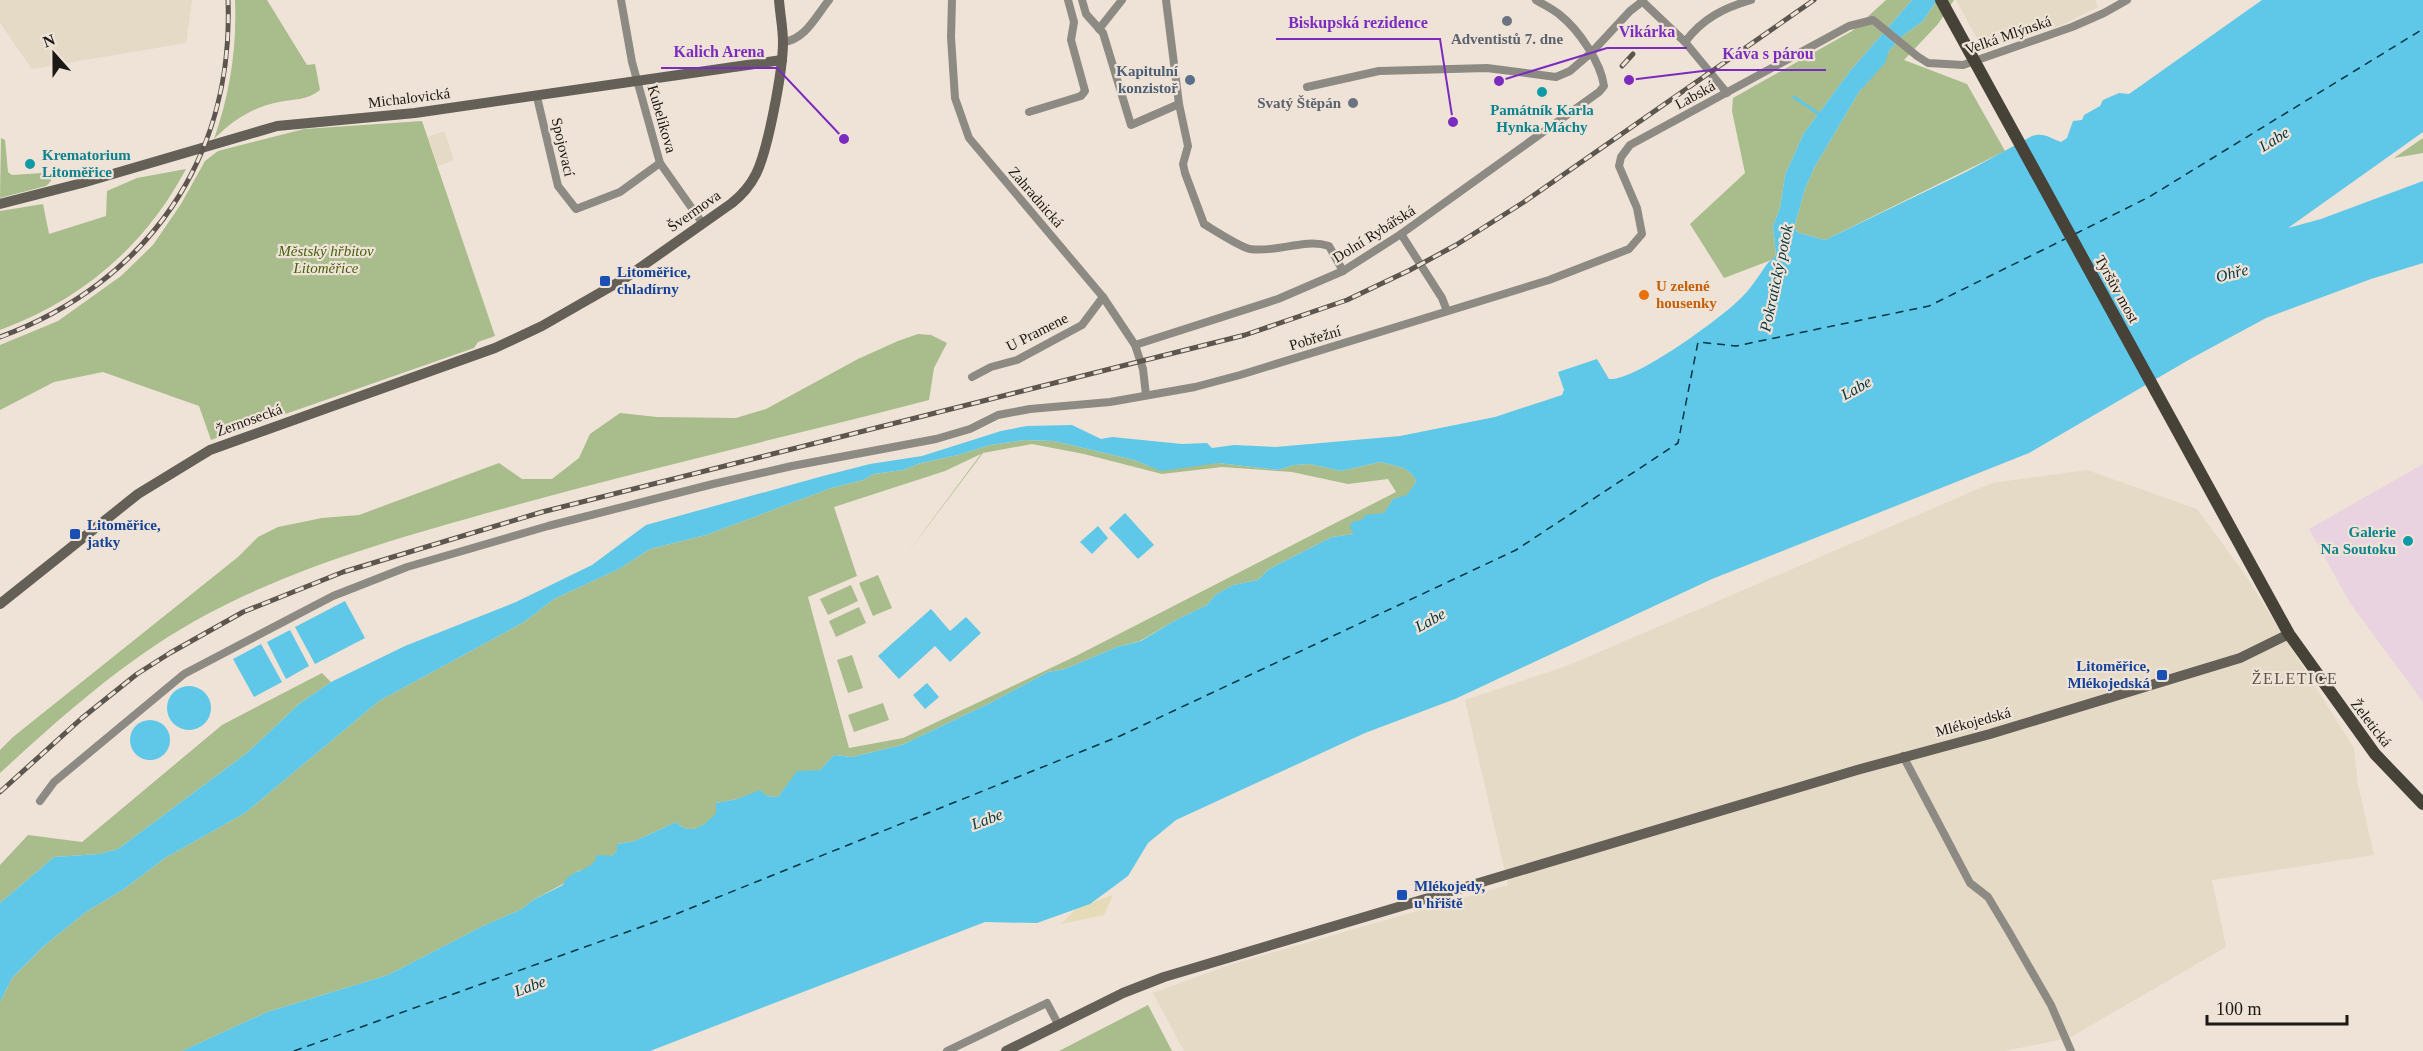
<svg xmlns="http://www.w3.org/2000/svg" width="2423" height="1051" font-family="'Times New Roman',serif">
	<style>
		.commercial { fill: #ead3e0 }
		.industrial { fill: #e4dac5 }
		.green { fill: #a9bc8c; fill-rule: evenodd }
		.sand { fill: #e5dbb6 }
		.water { fill: #5fc7e7 }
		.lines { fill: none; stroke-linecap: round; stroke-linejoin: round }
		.stream { stroke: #5fc7e7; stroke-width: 3 }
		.ferry { stroke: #033643; stroke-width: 1.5; stroke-dasharray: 8 6; stroke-linecap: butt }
		.street { stroke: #8d8a84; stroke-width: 8 }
		.secondary { stroke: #645f57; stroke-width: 10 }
		.primary { stroke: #474238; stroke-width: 12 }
		.rail-casing { stroke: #5c564f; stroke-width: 5 }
		.rail { stroke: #eee3d6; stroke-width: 3; stroke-dasharray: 9; stroke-linecap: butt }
		.worship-dot { fill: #6b7280; stroke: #eee3d6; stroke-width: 2 }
		.service-dot { fill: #5c6f8a; stroke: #eee3d6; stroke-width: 2 }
		.culture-dot { fill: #0f9aa8; stroke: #eee3d6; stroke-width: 2 }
		.transit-dot { fill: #1a4fb4; stroke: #eee3d6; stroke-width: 2 }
		.food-dot { fill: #e8710a; stroke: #eee3d6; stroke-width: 2 }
		.labels { text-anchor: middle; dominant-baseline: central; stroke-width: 4.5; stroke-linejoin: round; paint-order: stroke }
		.street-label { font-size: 15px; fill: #1c1814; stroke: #eee3d6 }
		.worship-label { font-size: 15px; font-weight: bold; fill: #5b616d; stroke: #eee3d6 }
		.service-label { font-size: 15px; font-weight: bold; fill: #4e5e75; stroke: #eee3d6; text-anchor: end }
		.culture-label { font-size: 15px; font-weight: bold; fill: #0d838f; stroke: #eee3d6 }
		.park-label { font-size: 15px; font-style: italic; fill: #47600c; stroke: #eee3d6 }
		.transit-label { font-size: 15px; font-weight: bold; fill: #164399; stroke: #eee3d6; text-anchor: start }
		.food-label { font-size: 15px; font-weight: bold; fill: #c56008; stroke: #eee3d6; text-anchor: start }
		.water-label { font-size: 16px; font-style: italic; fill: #033643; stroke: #eee3d6 }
		.neighbourhood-label { font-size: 16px; letter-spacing: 1.5px; fill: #5d5449; stroke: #eee3d6 }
		.leader { fill: none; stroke: #7b2cbf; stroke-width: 2 }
		.callout-dot { fill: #7b2cbf; stroke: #eee3d6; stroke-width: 2 }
		.callout-label { font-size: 16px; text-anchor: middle; font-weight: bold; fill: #7b2cbf; stroke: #eee3d6; stroke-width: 4.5; stroke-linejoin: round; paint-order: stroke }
	</style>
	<rect width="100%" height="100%" fill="#eee3d6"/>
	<polygon class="commercial" points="2423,464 2423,702 2350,603 2309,529"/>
	<g class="industrial">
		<polygon points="0,0 192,0 186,43 32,69 0,23"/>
		<polygon points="1956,0 2095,0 2098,7 2062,25 1983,49"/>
		<polygon points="444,131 454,160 438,166 428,137"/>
		<polygon points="2087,470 2197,509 2246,576 2354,748 2358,785 2374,855 2212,880 2226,947 2069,1038 2005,1051 1184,1051 1153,993 1229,965 1508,885 1465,700 1567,666 1992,483"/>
	</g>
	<g class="green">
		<path d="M235,0H267L307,65L315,64L320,90C308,100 294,99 279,102C253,107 233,120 214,139C230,93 237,49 235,0Z"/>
		<polygon points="1886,0 1912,0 1850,71 1804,133 1785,175 1780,208 1773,226 1776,255 1774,259 1724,278 1690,224 1745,173 1732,111 1733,98 1852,31"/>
		<polygon points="1937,0 1954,0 1938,24 1904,60 1967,84 2005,151 1825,240 1799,233 1794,228 1805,189 1814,168 1859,92 1884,63 1889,51 1901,37 1923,21"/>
		<polygon points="422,121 495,336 478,342 474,348 211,440 199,406 103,372 54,382 0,410 0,345 58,321 121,276 153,245 181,204 205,161 218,151 304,129"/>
		<polygon points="1,138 5,140 8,172 12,175 42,173 51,176 51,181 46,186 0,198"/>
		<polygon points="2423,138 2423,153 2394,158"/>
		<path d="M186,169C145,246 82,300 0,330V211L43,204L49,234L106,216L107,191L137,178Z"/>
		<path d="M918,334L931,335L947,343L934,368L929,400C786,437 641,470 498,510C394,539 287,569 193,622C121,663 60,718 0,773V750L13,737L238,557L258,537L278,527L322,518L359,515L499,463L522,479H552L579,458L590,434L620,413L657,417L736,418L766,409L858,359L898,341Z"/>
		<path d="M1025,440L1054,441L1134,460L1149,466L1218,463L1278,470L1294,465L1310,464L1341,471L1380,462L1404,468L1414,476L1416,482L1407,496L1393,499L1385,513L1363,519L1355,534L1332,537L1269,569L1258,580L1233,585L1215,595L1207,605L1174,621L1140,641L1117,647L1065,669L1048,672L990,703L902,745L852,757L834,755L820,770L797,772L778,797L767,796L760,791L737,799L716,803L717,813C705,825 691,837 676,822L635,841L617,844V851L611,856L595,862L590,868L578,871L563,884L533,900L522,909L483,926L388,975L267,1012L182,1051H0V1002L12,978L45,945L86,912L124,889L165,858L245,813L379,701L524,622L554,599L619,569L650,549L706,535L831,488L863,480L874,474L903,470L921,463L958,455L990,445ZM1032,444L1084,454L1162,474L1222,467L1292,472L1348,484L1388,479L1396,492L1076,656L903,738L849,748L808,597L906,555L983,453ZM981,454L906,555L857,576L834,507L945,471Z"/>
		<polygon points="878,575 892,608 873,616 859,583"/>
		<polygon points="851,585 858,601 828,615 820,599"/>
		<polygon points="859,607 866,623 836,637 829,621"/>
		<polygon points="852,655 863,688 848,693 837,660"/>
		<polygon points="322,673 331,682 299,704 247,753 118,849 99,854 54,857 0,903 0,865 28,835 82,842 222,725"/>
		<polygon points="883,703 889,720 854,732 848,715"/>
		<polygon points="1148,1005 1172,1051 1059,1051"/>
	</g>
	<polygon class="sand" points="1113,895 1104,915 1061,924 1077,908"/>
	<g class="water">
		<path d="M1912,0H1937L1923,21L1901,37L1889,51L1885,63L1859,92L1814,168L1805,189L1794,228L1799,233L1825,240L1966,172L2032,136C2044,132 2050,138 2061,142L2067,138L2073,121L2082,120L2084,115L2100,106L2103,100L2119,93L2129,94L2262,0H2423V132L2288,228L2321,219L2423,181V263L2371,279L2266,318L2192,358L2029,453L1712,579L1455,699L1365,733L1176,820L1148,843L1128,876L1090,904L1037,923L985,922L650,1051H182L267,1012L388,975L483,926L522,909L533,900L563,885C570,867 592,874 597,855L611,856L617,851V844L635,841L676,822C691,837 705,825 716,813V803L737,799L760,790L767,796L778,797L797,771L820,770L834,755L852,757L902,745L990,703L1048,672L1065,669L1117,647L1141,641L1174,621L1207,605L1215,595L1233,585L1258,580L1269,569L1332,537L1354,534L1350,528L1351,523L1363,519L1365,515L1384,513L1393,499L1407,495L1416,482L1414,476L1404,468L1380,462L1341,471L1310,464L1294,465L1278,470L1218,463L1161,471L1134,460L1054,441L1025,440L990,445L958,455L921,463L903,470L874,474L863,480L831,488L706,535L650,549L619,569L554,599L524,622L379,701L245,813L165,858L124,889L86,912L45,945L12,978L0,1002V903L54,857L99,854L118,849L247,753L299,704L331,682L405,646L516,602L592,565L646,525L823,476L870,464L922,456L1001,431L1027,426L1072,425L1101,439L1112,437L1182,444L1207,443L1212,448L1234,445L1276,447L1400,436L1495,417L1562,395L1564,390L1558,372L1597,359L1609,379C1634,382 1718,320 1738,301C1750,290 1758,277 1767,264C1770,260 1773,260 1776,255L1773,226L1780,208L1785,175L1804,133L1850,71Z"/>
		<polygon points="1125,513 1154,545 1138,559 1109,528"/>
		<polygon points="1098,526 1108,538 1092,554 1080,542"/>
		<polygon points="345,601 365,638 315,664 295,627"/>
		<polygon points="931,609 950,631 966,617 981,633 950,662 935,646 899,679 878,656"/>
		<polygon points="290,630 309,666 286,679 267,642"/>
		<polygon points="261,644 282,682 254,697 233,659"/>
		<polygon points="927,683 939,697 925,709 913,695"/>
		<circle cx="189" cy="708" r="22"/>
		<circle cx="150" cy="740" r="20"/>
	</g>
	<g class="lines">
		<polyline class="stream" points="1794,97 1822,116"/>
		<g class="ferry">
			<polyline points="2075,234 2149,197 2423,29"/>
			<polyline points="294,1051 666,918 1120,736 1516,550 1678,443 1698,342 1736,346 1929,306 2065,239"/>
		</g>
		<g class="street">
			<polyline points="621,0 632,62 660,163 703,224"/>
			<polyline points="952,0 951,37 955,98 969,138 1103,297 1135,345 1143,369 1146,395"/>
			<polyline points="1082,0 1086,14 1103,33 1131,125 1179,104"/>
			<path d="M1166,0L1179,104L1188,146L1183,164L1185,173L1204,224C1214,230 1240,247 1250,249C1277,253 1304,238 1329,246L1343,271"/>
			<polyline points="1641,0 1685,42 1727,93"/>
			<polyline points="1099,29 1122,0"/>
			<path d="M783,42C805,40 816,16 829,0"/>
			<path d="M1685,42C1703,18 1724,8 1751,0"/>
			<polyline points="1307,87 1379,71 1487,68 1556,77 1570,71 1592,52 1630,11 1643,1"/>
			<polyline points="537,97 558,186 576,209 620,192 660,163"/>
			<polyline points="1029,112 1081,96 1085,91 1071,40 1074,22 1068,0"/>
			<polyline points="1401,234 1442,298 1447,311"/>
			<path d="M1135,345L1278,299L1343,271L1401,234L1599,92L1604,86C1601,63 1579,30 1560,15C1553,9 1544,5 1536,0"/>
			<polyline points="972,377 991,367 1017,360 1082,325 1103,297"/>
			<polyline points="1903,756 1970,883 1988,897 2009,932 2051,1005 2071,1051"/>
			<polyline points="40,801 54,782 184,674 333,596 407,567 548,526 713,484 792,466 936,439 970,429 998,415 1030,409 1110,402 1195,387 1240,375 1549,280 1629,249 1642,234 1637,208 1619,166 1621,157 1630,145 1849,26 1873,20 1917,56 1928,63 1963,65 2072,27 2104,13 2127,0"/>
			<polyline points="947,1051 1047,1003 1058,1024"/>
		</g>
		<g class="secondary">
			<polyline points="0,204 82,183 277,126 415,113 782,60"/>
			<path d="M0,604L138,494L210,450L495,348L542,326L624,279L732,203C742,195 750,186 756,174C768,150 783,70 783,42C783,28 780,14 779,0"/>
			<polyline points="1006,1051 1123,993 1164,977 1857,770 1990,734 2240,658 2289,634"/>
		</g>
		<polyline class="primary" points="1941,0 2289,634 2375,754 2423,804"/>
		<defs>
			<g id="rail">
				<polyline points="1622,66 1633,54"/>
				<path d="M0,337C147,283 234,158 228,0"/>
				<polyline points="0,792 82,718 137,674 170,653 243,612 343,572 542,512 1245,335 1347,300 1410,270 1456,245 1524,202 1814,0"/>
			</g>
		</defs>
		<use href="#rail" class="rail-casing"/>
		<use href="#rail" class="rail"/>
	</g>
	<g class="worship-dot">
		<circle cx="1507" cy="21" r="6"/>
		<circle cx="1353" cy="103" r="6"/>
	</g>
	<circle class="service-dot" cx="1190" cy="80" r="6"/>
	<g class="culture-dot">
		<circle cx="1542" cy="92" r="6"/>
		<circle cx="30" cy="164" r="6"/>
		<circle cx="2408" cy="541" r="6"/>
	</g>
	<g class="transit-dot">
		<rect x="599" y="275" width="12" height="12" rx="3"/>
		<rect x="69" y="528" width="12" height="12" rx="3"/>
		<rect x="2156" y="669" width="12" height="12" rx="3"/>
		<rect x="1396" y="889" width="12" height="12" rx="3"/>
	</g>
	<circle class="food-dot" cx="1644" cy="295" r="6"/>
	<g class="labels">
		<g class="street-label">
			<text transform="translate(2008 35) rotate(-19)">Velká Mlýnská</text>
			<text transform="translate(1695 95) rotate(-29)">Labská</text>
			<text transform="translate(409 98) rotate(-7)">Michalovická</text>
			<text transform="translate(662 119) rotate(74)">Kubelíkova</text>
			<text transform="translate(563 147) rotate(77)">Spojovací</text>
			<text transform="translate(1036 197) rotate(49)">Zahradnická</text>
			<text transform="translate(694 211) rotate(-35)">Švermova</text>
			<text transform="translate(1374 234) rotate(-32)">Dolní Rybářská</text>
			<text transform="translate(2117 289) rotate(61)">Tyršův most</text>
			<text transform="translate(1037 332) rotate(-27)">U Pramene</text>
			<text transform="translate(1315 338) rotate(-17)">Pobřežní</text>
			<text transform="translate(249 420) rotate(-20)">Žernosecká</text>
			<text transform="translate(1973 722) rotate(-15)">Mlékojedská</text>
			<text transform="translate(2371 723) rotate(52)">Želetická</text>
		</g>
		<g class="worship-label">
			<text x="1507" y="39">Adventistů 7. dne</text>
			<text x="1341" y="103" text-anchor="end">Svatý Štěpán</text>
		</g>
		<g class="service-label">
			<text x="1178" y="71">Kapitulní<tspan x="1178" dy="17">konzistoř</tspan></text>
		</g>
		<g class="culture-label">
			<text x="1542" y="110">Památník Karla<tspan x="1542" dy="17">Hynka Máchy</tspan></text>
			<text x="42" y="155" text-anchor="start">Krematorium<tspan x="42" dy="17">Litoměřice</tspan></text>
			<text x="2396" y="532" text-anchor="end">Galerie<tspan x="2396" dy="17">Na Soutoku</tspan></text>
		</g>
		<g class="park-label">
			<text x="326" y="251">Městský hřbitov<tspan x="326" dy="17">Litoměřice</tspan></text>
		</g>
		<g class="transit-label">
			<text x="617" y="272">Litoměřice,<tspan x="617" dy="17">chladírny</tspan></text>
			<text x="87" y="525">Litoměřice,<tspan x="87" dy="17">jatky</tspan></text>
			<text x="2150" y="666" text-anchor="end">Litoměřice,<tspan x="2150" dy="17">Mlékojedská</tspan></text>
			<text x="1414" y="886">Mlékojedy,<tspan x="1414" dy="17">u hřiště</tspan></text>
		</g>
		<g class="food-label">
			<text x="1656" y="286">U zelené<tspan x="1656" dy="17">housenky</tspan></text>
		</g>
		<g class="water-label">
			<text transform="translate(2274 139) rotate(-32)">Labe</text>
			<text transform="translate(2232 273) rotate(-15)">Ohře</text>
			<text transform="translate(1776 278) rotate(-78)">Pokratický potok</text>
			<text transform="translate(1856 388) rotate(-29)">Labe</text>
			<text transform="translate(1430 620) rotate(-29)">Labe</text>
			<text transform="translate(987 819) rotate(-20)">Labe</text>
			<text transform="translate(530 986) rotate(-20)">Labe</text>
		</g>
		<g class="neighbourhood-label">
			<text x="2295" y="678">ŽELETICE</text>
		</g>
	</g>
	<path class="leader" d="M1453 122L1440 39H1276M1499 81L1607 48H1687M844 139L777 68H661M1629 80L1711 70H1826"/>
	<g class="callout-dot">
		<circle cx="1453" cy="122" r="6"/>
		<circle cx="1499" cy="81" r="6"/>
		<circle cx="844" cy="139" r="6"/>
		<circle cx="1629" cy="80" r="6"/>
	</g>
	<g class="callout-label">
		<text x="1358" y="28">Biskupská rezidence</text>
		<text x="1647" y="37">Vikárka</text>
		<text x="719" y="57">Kalich Arena</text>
		<text x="1768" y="59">Káva s párou</text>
	</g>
	<g transform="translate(54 54) rotate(339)" stroke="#eee3d6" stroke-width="4.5" paint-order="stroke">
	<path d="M0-4.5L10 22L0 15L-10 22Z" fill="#1c1814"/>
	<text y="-9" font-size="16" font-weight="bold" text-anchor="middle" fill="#1c1814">N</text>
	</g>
	<path d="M2207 1015v9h140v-9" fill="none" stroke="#1c1814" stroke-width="3"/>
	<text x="2216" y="1015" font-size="18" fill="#1c1814" stroke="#eee3d6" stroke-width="4.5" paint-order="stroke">100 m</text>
</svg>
